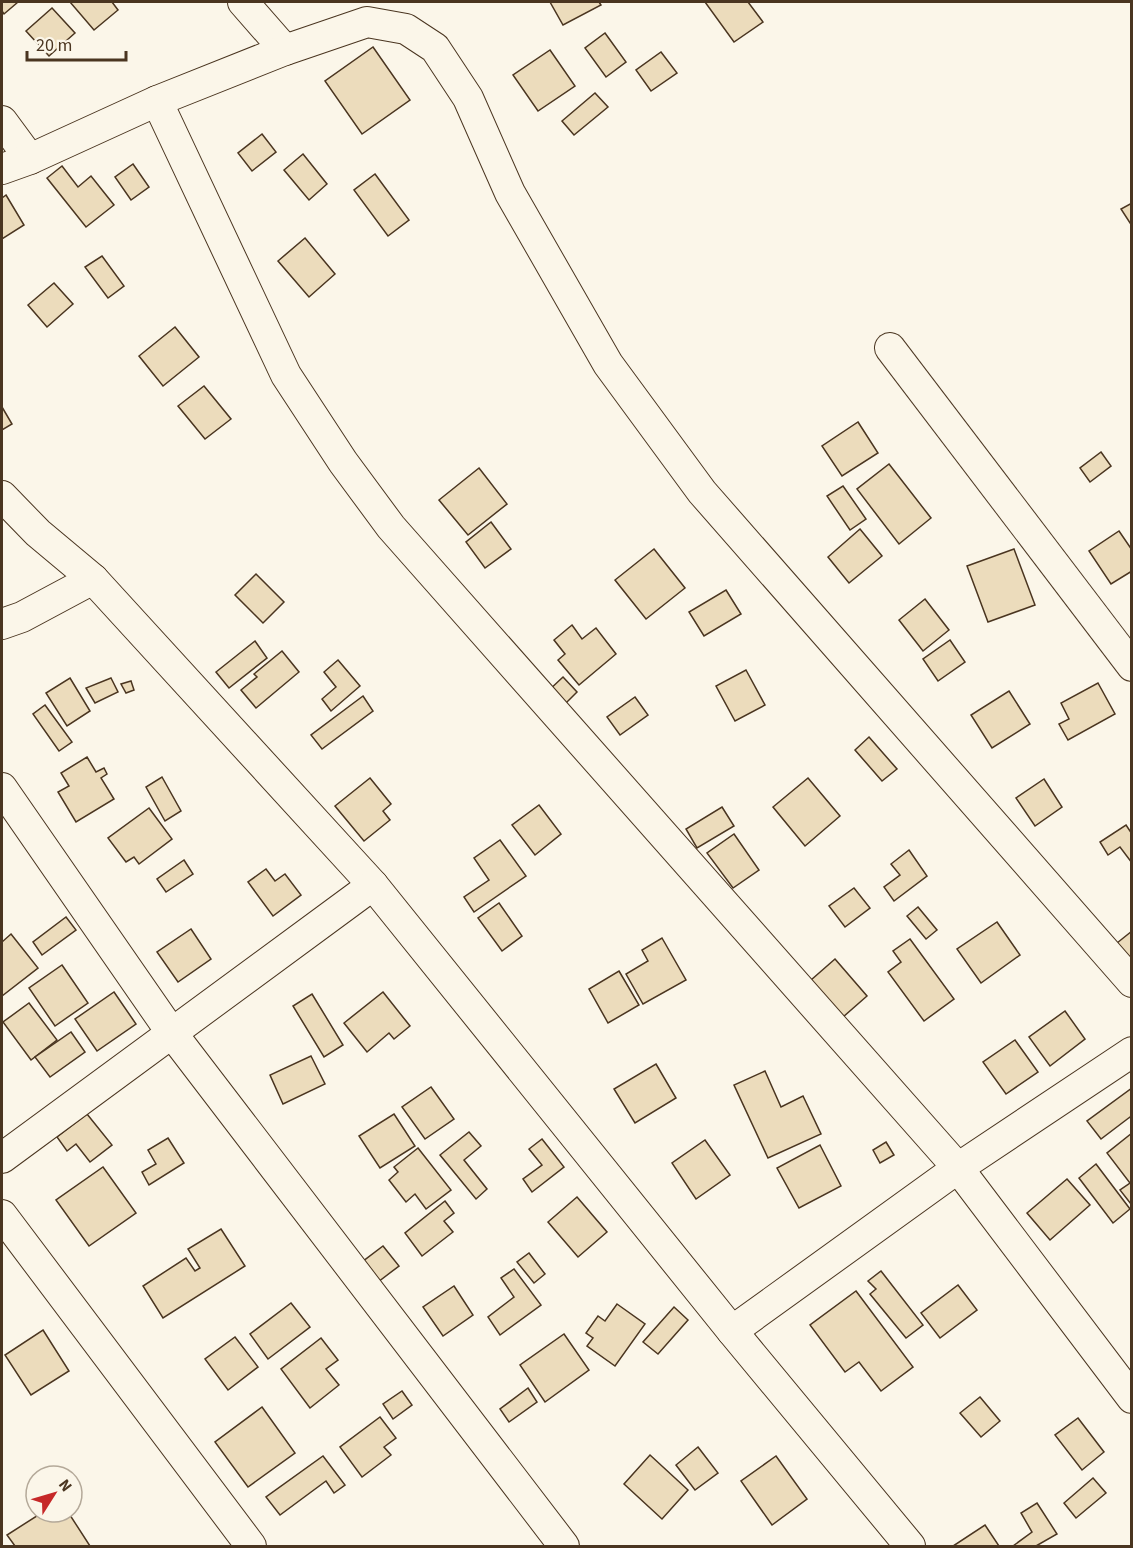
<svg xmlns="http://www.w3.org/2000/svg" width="1133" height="1548" font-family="'Source Sans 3',sans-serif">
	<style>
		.building { fill: #ecdcbc; stroke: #4a3520; stroke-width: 1.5 }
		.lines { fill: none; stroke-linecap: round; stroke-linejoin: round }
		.street-casing { stroke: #4a3520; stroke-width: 32 }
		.street { stroke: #fbf6e9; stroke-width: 30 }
	</style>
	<rect width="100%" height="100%" fill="#fbf6e9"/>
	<g class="building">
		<polygon points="2,2 18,2 4,14 2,11"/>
		<polygon points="70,2 112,2 118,10 94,30"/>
		<polygon points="550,2 599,2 601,5 563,25"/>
		<polygon points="705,2 748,2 763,22 734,42"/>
		<polygon points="52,8 75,33 49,56 26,31"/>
		<polygon points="605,33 626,62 606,77 585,48"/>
		<polygon points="373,47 410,100 362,134 325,81"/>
		<polygon points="550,50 575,86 538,111 513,75"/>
		<polygon points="661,52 677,73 651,91 636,70"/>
		<polygon points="595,93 608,107 574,135 562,121"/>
		<polygon points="262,134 276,152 252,171 238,153"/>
		<polygon points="303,154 327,184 309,200 284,170"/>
		<polygon points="133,164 149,187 131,200 115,177"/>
		<polygon points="62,166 78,187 91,176 114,205 86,227 47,178"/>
		<polygon points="375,174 409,220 388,236 354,190"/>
		<polygon points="6,195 24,225 2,239 2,198"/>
		<polygon points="1132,203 1132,226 1121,209"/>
		<polygon points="305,238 335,274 309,297 278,261"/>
		<polygon points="102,256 124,286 108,298 85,267"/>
		<polygon points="54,283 73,304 47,327 28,305"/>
		<polygon points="175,327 199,357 163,386 139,356"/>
		<polygon points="204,386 231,419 205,439 178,406"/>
		<polygon points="2,407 12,424 2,430"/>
		<polygon points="858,422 878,453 842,476 822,446"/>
		<polygon points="1101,452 1111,466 1090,482 1080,468"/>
		<polygon points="889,464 931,518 899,544 857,489"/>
		<polygon points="479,468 507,504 468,535 439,500"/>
		<polygon points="843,486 866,519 850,530 827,496"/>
		<polygon points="491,522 511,549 485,568 466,542"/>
		<polygon points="860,529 882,556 849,583 828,557"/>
		<polygon points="1119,531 1132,550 1132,571 1111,584 1089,551"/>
		<polygon points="654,549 685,588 646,619 615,580"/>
		<polygon points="1014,549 1035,605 988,622 967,566"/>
		<polygon points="256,574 284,602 263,623 235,595"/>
		<polygon points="726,590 741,614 704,636 689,612"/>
		<polygon points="925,599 949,630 923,651 899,620"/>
		<polygon points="572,625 582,639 596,628 616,654 579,685 558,660 565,654 554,640"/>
		<polygon points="950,640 965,662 938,681 923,659"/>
		<polygon points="255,641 267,658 229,688 216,672"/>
		<polygon points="282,651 299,672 256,708 241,690 257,677 254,674"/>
		<polygon points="338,660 360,686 331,711 322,699 336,687 324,672"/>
		<polygon points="746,670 765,705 735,721 716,686"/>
		<polygon points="563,677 577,692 561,708 547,692"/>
		<polygon points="70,678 90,711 67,726 46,693"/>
		<polygon points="111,678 118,692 95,703 86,688"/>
		<polygon points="131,681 134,690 126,693 121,684"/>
		<polygon points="1098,683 1115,714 1068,740 1059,724 1069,719 1061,703"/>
		<polygon points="1009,691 1030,724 992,748 971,715"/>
		<polygon points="363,696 373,711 322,749 311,735"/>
		<polygon points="635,697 648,715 620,735 607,717"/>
		<polygon points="45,705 72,742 59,751 33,714"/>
		<polygon points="869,737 897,769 882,781 855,750"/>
		<polygon points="87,757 96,772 104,768 107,774 101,778 114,799 76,822 58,792 69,786 61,773"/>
		<polygon points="162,777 181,811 165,821 146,787"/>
		<polygon points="370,778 391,804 383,811 390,820 364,841 335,806"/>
		<polygon points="808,778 840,816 805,846 773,807"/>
		<polygon points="1044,779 1062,807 1035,826 1016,798"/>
		<polygon points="539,805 561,834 535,855 512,825"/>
		<polygon points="722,807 734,826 697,848 686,829"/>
		<polygon points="149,808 172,839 139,864 134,857 126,862 108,838"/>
		<polygon points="1126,825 1132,834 1132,863 1120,847 1108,855 1100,842"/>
		<polygon points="734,834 759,870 733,888 707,853"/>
		<polygon points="500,840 526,876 474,912 464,897 489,880 474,858"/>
		<polygon points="909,850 927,876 894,901 884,887 900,875 891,864"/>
		<polygon points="184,860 193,874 166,892 157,879"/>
		<polygon points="266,869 275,881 285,874 301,895 273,916 248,882"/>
		<polygon points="854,888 870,908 845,927 829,906"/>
		<polygon points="499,903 522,936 502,951 478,918"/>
		<polygon points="918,907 937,930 926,939 907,916"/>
		<polygon points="66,917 76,930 42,955 33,942"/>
		<polygon points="997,922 1020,955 981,983 957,949"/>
		<polygon points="191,929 211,959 178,982 157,952"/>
		<polygon points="1132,931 1132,961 1117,943"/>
		<polygon points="11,934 38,968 2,996 2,942"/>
		<polygon points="662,938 686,980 643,1004 626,974 648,961 642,950"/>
		<polygon points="910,939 954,999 924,1021 888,972 901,962 893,951"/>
		<polygon points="835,959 867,996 843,1017 811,980"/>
		<polygon points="62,965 88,1003 55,1026 29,988"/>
		<polygon points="619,971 639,1005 608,1023 589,989"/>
		<polygon points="114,992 136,1024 97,1051 75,1019"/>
		<polygon points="383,992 410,1026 394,1039 389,1033 367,1052 344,1023"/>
		<polygon points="312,994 343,1045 324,1057 293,1006"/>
		<polygon points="29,1003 57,1040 31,1060 3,1022"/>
		<polygon points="1065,1011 1085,1039 1050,1066 1029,1037"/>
		<polygon points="71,1032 85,1052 50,1077 35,1057"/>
		<polygon points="1015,1040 1038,1072 1006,1094 983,1062"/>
		<polygon points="311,1056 325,1084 283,1104 270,1075"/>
		<polygon points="656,1064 676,1098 635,1123 614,1089"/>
		<polygon points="765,1071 781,1107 803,1096 821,1134 768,1158 734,1085"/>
		<polygon points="431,1087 454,1119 425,1139 402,1107"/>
		<polygon points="1132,1088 1132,1120 1130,1117 1101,1139 1087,1121"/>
		<polygon points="87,1114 112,1145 90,1162 76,1144 67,1151 57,1137"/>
		<polygon points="394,1114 415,1146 380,1168 359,1136"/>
		<polygon points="469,1132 481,1146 464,1160 487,1189 476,1199 440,1155"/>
		<polygon points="1132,1133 1132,1204 1131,1204 1120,1190 1130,1183 1107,1153"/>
		<polygon points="168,1138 184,1163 149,1185 142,1172 156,1164 148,1150"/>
		<polygon points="542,1139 564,1167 532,1192 523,1179 542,1165 529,1149"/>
		<polygon points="705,1140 730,1175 696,1199 672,1163"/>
		<polygon points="886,1142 894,1155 880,1163 873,1150"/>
		<polygon points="820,1145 841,1186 799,1208 777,1168"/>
		<polygon points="418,1148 451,1190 426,1209 415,1194 406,1202 389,1180 398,1172 394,1167"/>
		<polygon points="1096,1164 1130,1209 1113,1223 1079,1178"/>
		<polygon points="103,1167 136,1213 89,1246 56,1200"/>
		<polygon points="1067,1179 1090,1205 1050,1240 1027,1213"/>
		<polygon points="577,1197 607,1232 578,1257 548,1222"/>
		<polygon points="445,1201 454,1213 444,1221 453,1232 422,1256 405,1233"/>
		<polygon points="221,1229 245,1266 163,1318 143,1286 186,1258 195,1271 200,1268 188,1249"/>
		<polygon points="383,1246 399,1266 378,1282 362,1262"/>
		<polygon points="529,1253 545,1274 534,1283 517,1262"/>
		<polygon points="514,1269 541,1305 500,1335 488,1317 514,1297 501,1278"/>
		<polygon points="881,1271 923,1325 906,1338 870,1294 876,1289 868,1281"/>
		<polygon points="958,1285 977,1310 940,1338 921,1313"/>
		<polygon points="454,1286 473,1315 443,1336 423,1307"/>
		<polygon points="856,1291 913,1367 881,1391 859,1362 845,1372 810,1325"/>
		<polygon points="291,1303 310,1327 268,1359 250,1334"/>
		<polygon points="617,1304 645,1324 615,1366 587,1346 593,1338 586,1333 598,1316 605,1321"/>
		<polygon points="674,1307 688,1320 658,1354 643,1342"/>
		<polygon points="43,1330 69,1371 31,1395 5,1355"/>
		<polygon points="564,1334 589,1370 545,1402 520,1365"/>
		<polygon points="235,1337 258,1367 228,1390 205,1359"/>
		<polygon points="321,1338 338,1360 326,1369 339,1385 310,1408 281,1369"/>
		<polygon points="528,1388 537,1402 509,1422 500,1409"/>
		<polygon points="402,1391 412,1405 393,1419 383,1404"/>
		<polygon points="980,1397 1000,1421 981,1437 960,1413"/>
		<polygon points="262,1407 295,1453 248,1487 215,1442"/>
		<polygon points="380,1417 396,1438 384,1447 391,1455 362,1477 340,1447"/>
		<polygon points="1078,1418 1104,1452 1082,1470 1055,1435"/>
		<polygon points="698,1447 718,1473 695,1490 676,1465"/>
		<polygon points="650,1455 688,1490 662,1519 624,1484"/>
		<polygon points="323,1456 345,1485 334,1493 326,1481 280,1515 266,1497"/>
		<polygon points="776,1456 807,1499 772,1525 741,1481"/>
		<polygon points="1093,1478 1106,1493 1076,1518 1064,1503"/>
		<polygon points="1037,1503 1057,1534 1036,1546 1013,1546 1032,1532 1021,1513"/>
		<polygon points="43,1512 68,1512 90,1546 15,1546 7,1535"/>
		<polygon points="985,1525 999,1546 953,1546"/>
	</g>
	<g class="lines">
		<defs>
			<g id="street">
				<polyline points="243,2 285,50"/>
				<polyline points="157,101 286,375 343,462 391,527 958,1168 1132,1398"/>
				<polyline points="2,121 30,159"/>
				<polyline points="2,169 30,159 157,101 285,50 367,22 406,29 435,48 468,98 510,193 608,364 702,492 1132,982"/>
				<polyline points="890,348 1132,666"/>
				<polyline points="2,496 38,533 93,579 373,885 732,1331 910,1546"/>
				<polyline points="2,624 22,617 93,579"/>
				<polyline points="2,788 171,1032 564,1546"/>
				<polyline points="2,1158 373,885"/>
				<polyline points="2,1215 251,1546"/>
				<polyline points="732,1331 958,1168 1132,1052"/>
			</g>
		</defs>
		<use href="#street" class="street-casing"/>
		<use href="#street" class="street"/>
	</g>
	<rect width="1133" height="1548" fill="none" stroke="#4a3520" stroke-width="6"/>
	<g transform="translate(54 1494) rotate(53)"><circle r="28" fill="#fbf6e9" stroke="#b4a999" stroke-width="1.5"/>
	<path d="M0-4.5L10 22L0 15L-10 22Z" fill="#c62828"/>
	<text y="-9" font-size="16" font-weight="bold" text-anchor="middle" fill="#4a3520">N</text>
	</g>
	<path d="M27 51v9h99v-9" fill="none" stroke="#4a3520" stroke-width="3"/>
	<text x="36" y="51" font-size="18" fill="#4a3520" stroke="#fbf6e9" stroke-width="4.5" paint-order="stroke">20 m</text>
</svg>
